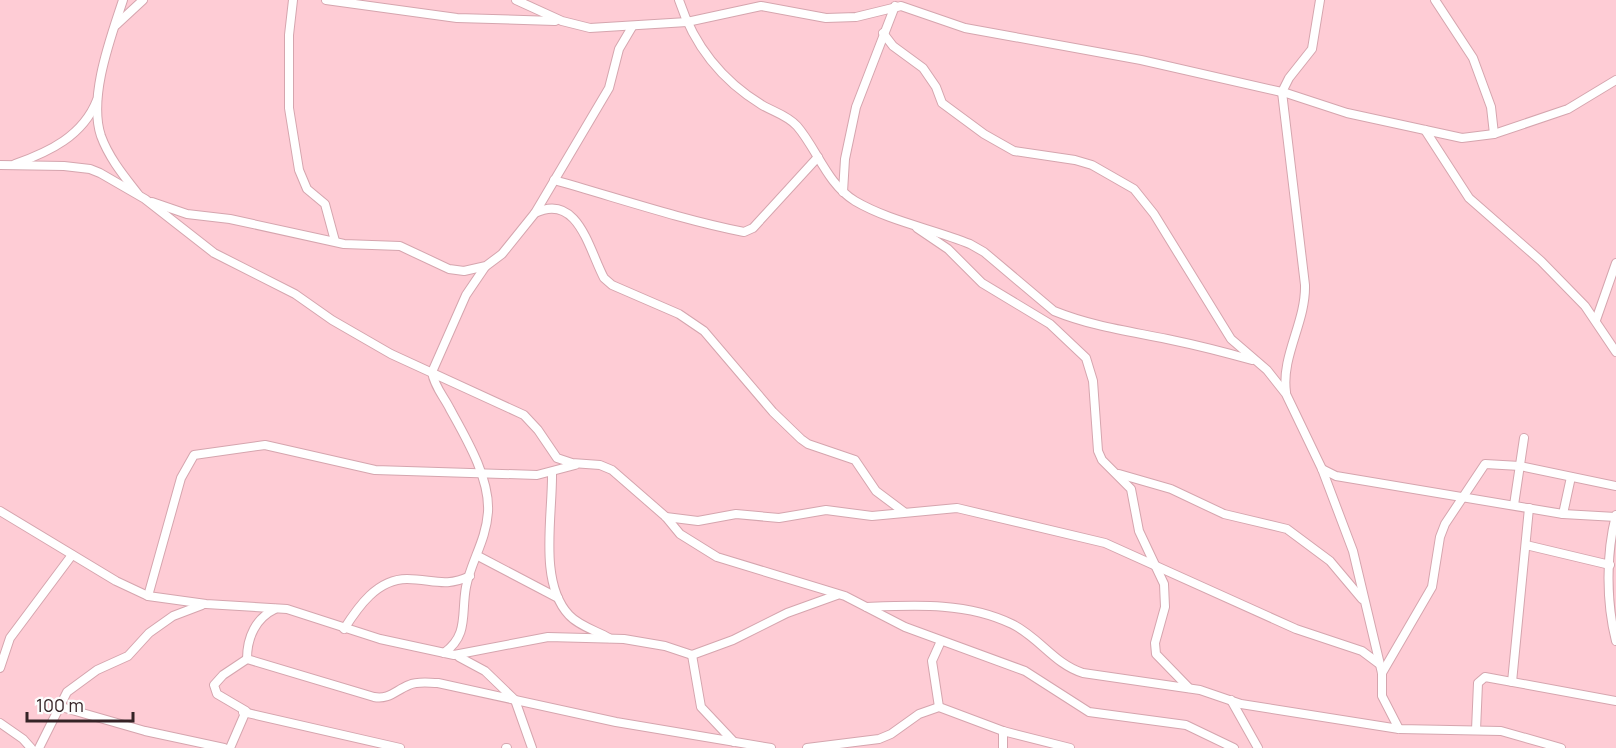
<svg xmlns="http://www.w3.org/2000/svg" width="1616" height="748" font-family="Manrope,sans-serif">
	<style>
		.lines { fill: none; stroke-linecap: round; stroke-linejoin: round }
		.minor-casing { stroke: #d5a5ae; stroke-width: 10 }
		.minor { stroke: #fff; stroke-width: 8 }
	</style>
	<rect width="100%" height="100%" fill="#feccd5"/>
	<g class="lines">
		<defs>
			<g id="minor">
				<path d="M123,0C111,37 88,97 101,136C109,158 124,176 138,194"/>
				<polyline points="293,0 289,35 289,108 299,170 307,189 325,204 335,241"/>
				<polyline points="326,0 457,18 555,21"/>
				<polyline points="516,0 562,21 590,28 687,22 761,6 826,18 856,17 901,6 965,28 1141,60 1286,93 1347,113 1462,138 1494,134 1568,109 1616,80"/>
				<path d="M679,0C694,46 721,80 762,105C774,112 787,115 797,126C817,149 827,184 855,201C889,221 933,229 970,244L984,252L1054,311C1091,326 1128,331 1167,339C1196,345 1224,352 1252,360"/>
				<polyline points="1435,0 1473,58 1491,107 1494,134"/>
				<polyline points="116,25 143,0"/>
				<polyline points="883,33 893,46 923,68 936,87 942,103 984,134 1014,151 1075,160 1092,165 1134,189 1154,214 1231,339 1267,370 1286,394 1322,469 1353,551 1382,673 1382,696 1399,729"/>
				<polyline points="1425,130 1469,198 1541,261 1585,306 1616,352"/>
				<path d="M15,164C49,152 83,136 97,100"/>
				<polyline points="0,165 64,166 90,169 100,173 145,199 214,253 295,294 332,320 391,354 524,415 538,430 557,458 572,463 600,465 612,470 666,517 680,534 717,557 845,596 905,627 1025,671 1089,712 1186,725 1234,748"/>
				<path d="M554,180C618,198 679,219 744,232L753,228L818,157"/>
				<polyline points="843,192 845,159 856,107 895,6"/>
				<polyline points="152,202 187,214 230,219 344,244 400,246 449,269 464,271 486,266 502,254 535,213 609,88 619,49 632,27"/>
				<path d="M535,213C578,192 589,250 604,278L612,285L679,314L704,331L773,412L801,439L808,444L855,460L876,491L904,512"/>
				<polyline points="917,228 948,249 982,283 1050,324 1086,358 1093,381 1098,451 1102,460 1131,489 1139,531 1164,584 1165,607 1155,643 1156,654 1189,688"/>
				<polyline points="1596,320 1616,263"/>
				<path d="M1286,392C1281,356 1306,322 1305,285L1282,92L1289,78L1312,49L1320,0"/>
				<polyline points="1322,469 1336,476 1563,514 1616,517"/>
				<path d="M552,472C553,514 538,582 569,615C579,626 597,631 609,638"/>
				<polyline points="1119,474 1171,489 1224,514 1287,529 1330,561 1362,599"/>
				<polyline points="1514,505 1524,438"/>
				<polyline points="0,511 116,581 148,596 206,604 287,609 380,639 454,655 548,637 624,639 665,646 692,655 733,640 787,613 837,595"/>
				<polyline points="1563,514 1571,477"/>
				<path d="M1616,515C1606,554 1606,602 1616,641"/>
				<polyline points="666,517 698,521 736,514 779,518 826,510 872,516 957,508 1105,543 1296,629 1362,651 1378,663"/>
				<polyline points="1526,545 1610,565"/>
				<polyline points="478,556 558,598"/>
				<polyline points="148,596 181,478 194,455 265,445 375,470 537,475 575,465"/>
				<path d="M867,607C915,605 967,602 1012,624C1039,637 1054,664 1083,673L1200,690L1241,704L1399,729L1501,731L1561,748"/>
				<path d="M344,629C358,607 377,579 407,579C432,579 445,588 470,576"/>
				<path d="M444,653C469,635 461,614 466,587C471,561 486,541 488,512C490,478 466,438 450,409C444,397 434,386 432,372L466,295L485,267"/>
				<polyline points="692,655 701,707 734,742"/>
				<polyline points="459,657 485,671 515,700 532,748"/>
				<path d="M247,659L374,697C389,700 396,690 409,685C418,681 428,683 438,683L616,722L771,748"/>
				<path d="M247,659C247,637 256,618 275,609"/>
				<polyline points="0,668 10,638 72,555"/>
				<polyline points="1382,673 1432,587 1440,537 1445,524 1485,464 1520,466 1616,486"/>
				<polyline points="1512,682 1529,508"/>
				<polyline points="1231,700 1258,748"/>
				<polyline points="58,706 145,731 224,748"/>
				<polyline points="939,707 932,661 941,641"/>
				<polyline points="243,712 400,748"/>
				<polyline points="0,723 23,739 31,748"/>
				<polyline points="1476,730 1478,683 1485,677 1616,701"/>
				<polyline points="1003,731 1003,748"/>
				<polyline points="39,748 67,692 97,670 128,656 149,633 173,616 202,605"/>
				<polyline points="230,748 246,711 217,694 214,685 223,675 247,659"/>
				<polyline points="506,748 507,748"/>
				<polyline points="807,748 879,739 891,734 919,714 939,707 1003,731 1070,748"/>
			</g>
		</defs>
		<use href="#minor" class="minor-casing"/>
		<use href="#minor" class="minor"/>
	</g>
	<path d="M27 712v9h106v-9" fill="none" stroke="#352326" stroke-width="3"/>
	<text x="36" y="712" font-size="18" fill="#352326" stroke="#fcfcfc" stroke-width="4.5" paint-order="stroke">100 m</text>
</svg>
